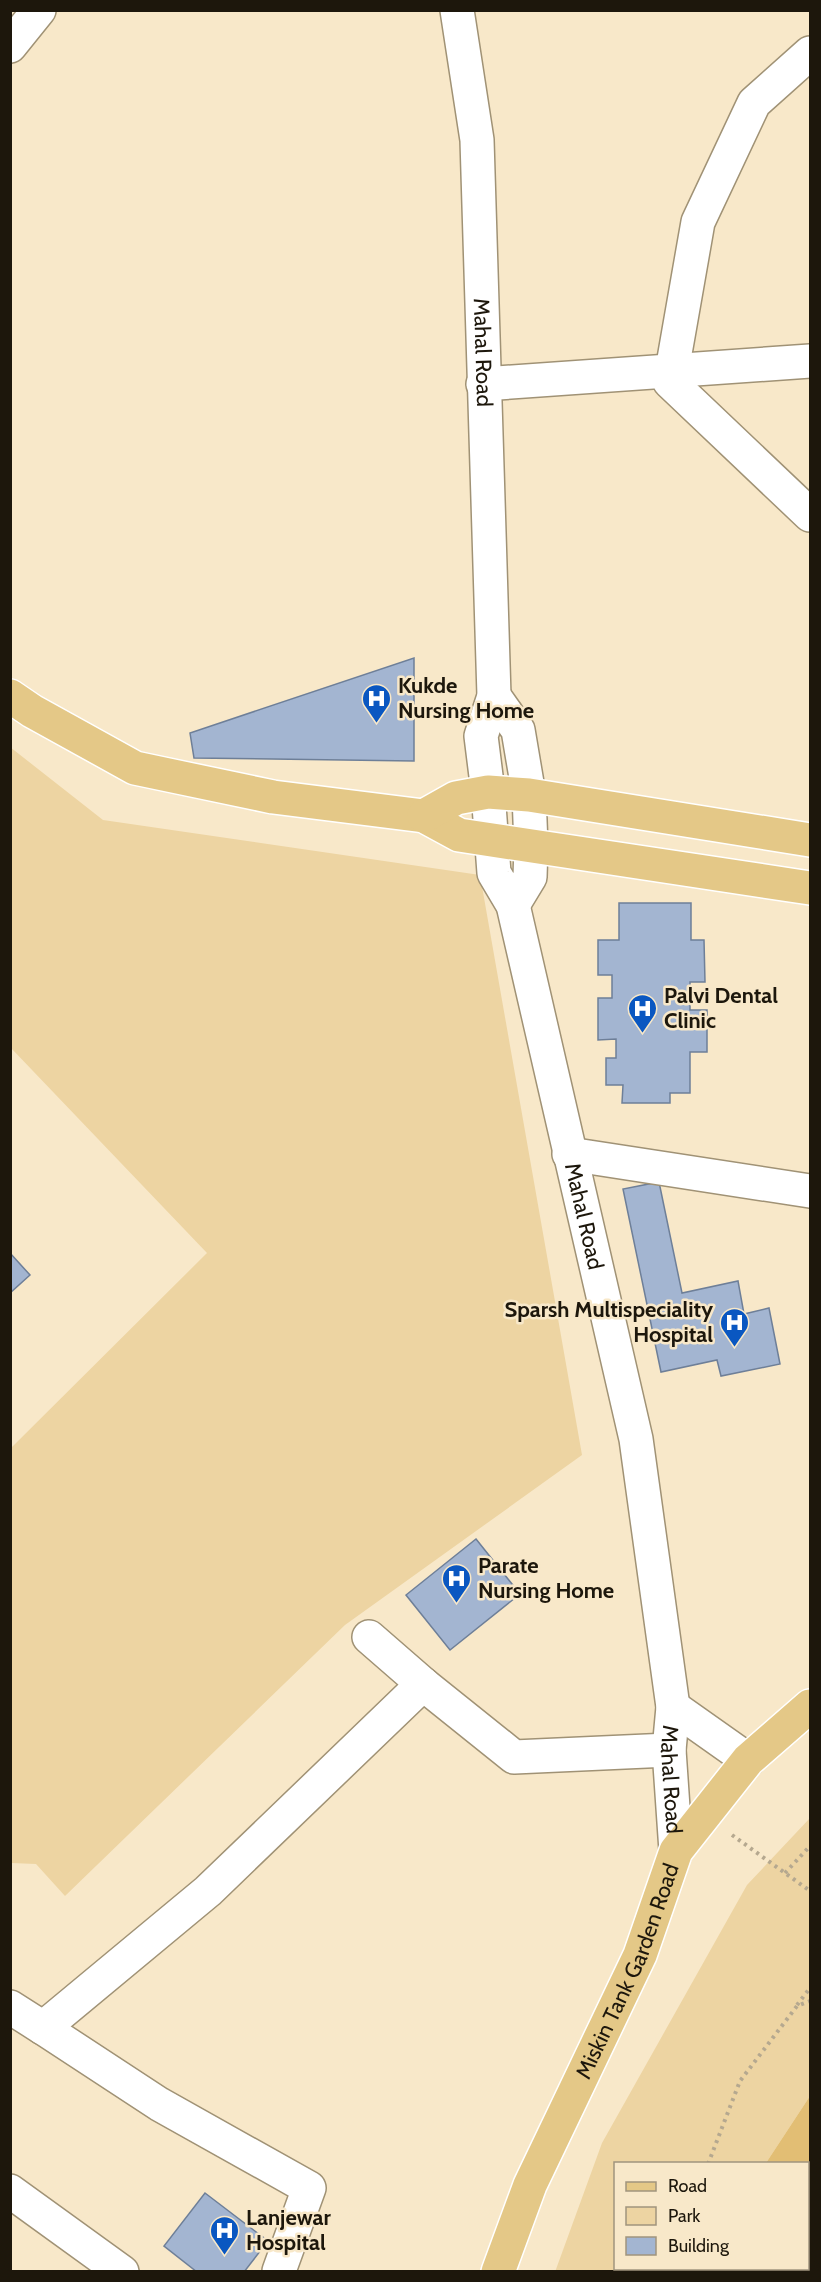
<svg xmlns="http://www.w3.org/2000/svg" width="821" height="2282" font-family="Cabin,sans-serif">
	<style>
		.green { fill: #edd4a2 }
		.water { fill: #e2be74 }
		.building { fill: #a3b5d1; stroke: #6e7f98; stroke-width: 1.5 }
		.lines { fill: none; stroke-linecap: round; stroke-linejoin: round }
		.minor-casing { stroke: #a09275; stroke-width: 36 }
		.major-casing { stroke: #fff; stroke-width: 36 }
		.path { stroke: #b5a88f; stroke-width: 4; stroke-dasharray: 3 4.5; stroke-linecap: butt }
		.minor { stroke: #fff; stroke-width: 33 }
		.major { stroke: #e4c887; stroke-width: 33 }
		.labels { text-anchor: middle; dominant-baseline: central; stroke-width: 5; stroke-linejoin: round; paint-order: stroke }
		.street-label { font-size: 22px; fill: #1d170c; stroke: #f8e8c9 }
		.poi-label { font-size: 22px; font-weight: bold; fill: #1d170c; stroke: #f8e8c9; text-anchor: start }
	</style>
	<rect width="100%" height="100%" fill="#f8e8c9"/>
	<g class="green">
		<polygon points="10,747 103,820 480,875 582,1455 345,1625 65,1896 36,1864 11,1863 11,1448 207,1253 11,1048"/>
		<polygon points="810,1818 810,2096 766,2163 616,2164 616,2268 767,2268 768,2271 555,2272 602,2143 747,1885"/>
	</g>
	<polygon class="water" points="810,2096 810,2271 768,2271 767,2269 808,2268 808,2164 766,2163"/>
	<g class="building">
		<polygon points="414,658 414,761 194,758 190,733"/>
		<polygon points="619,903 691,903 691,940 704,940 705,982 690,982 690,1010 707,1010 707,1052 690,1052 690,1093 670,1093 670,1103 622,1103 623,1085 606,1085 606,1058 616,1058 616,1039 598,1040 598,998 612,998 612,975 598,975 598,940 619,940"/>
		<polygon points="659,1182 682,1293 738,1281 744,1314 769,1308 780,1364 721,1376 717,1360 661,1372 623,1189"/>
		<polygon points="10,1253 30,1275 10,1293"/>
		<polygon points="476,1539 520,1594 450,1650 406,1595"/>
		<polygon points="205,2193 268,2241 244,2272 197,2272 164,2246"/>
	</g>
	<g class="lines">
		<defs>
			<g id="minor">
				<path id="s1" d="M457,10L477,140L494,696L481,736L488,792L494,873L513,905L636,1439L673,1707L669,1750L676,1851"/>
				<polyline points="10,46 39,10"/>
				<polyline points="810,53 754,103 698,222 670,382 810,515"/>
				<polyline points="483,384 810,361"/>
				<polyline points="494,696 518,730 529,795 531,846 530,877 513,905"/>
				<polyline points="569,1154 810,1191"/>
				<polyline points="369,1637 423,1684 514,1757 669,1750"/>
				<polyline points="673,1707 748,1760"/>
				<polyline points="10,2007 43,2028 208,1891 423,1684"/>
				<polyline points="43,2028 159,2104 309,2188 279,2271"/>
				<polyline points="10,2191 122,2272"/>
			</g>
			<g id="major">
				<polyline points="10,696 32,711 135,768 273,797 424,816 459,835 810,888"/>
				<polyline points="424,816 456,798 488,792 529,795 810,840"/>
				<path id="s2" d="M498,2272L530,2185L640,1955L676,1851L748,1760L810,1706"/>
			</g>
		</defs>
		<use href="#minor" class="minor-casing"/>
		<use href="#major" class="major-casing"/>
		<g class="path">
			<polyline points="732,1835 810,1891"/>
			<polyline points="785,1873 810,1846"/>
			<polyline points="797,2005 810,1988"/>
			<polyline points="708,2164 740,2081 797,2006 810,2001"/>
			<polyline points="715,2268 715,2272"/>
		</g>
		<use href="#minor" class="minor"/>
		<use href="#major" class="major"/>
	</g>
	<defs>
		<symbol id="hospital-pin" viewBox="-11 -11 22 30"><path d="M0 17L-7.5 6A9.5 9.5 0 1 1 7.5 6Z" fill="#0a57c1" stroke="#f8e8c9"/><path d="M-5-5h3v3.5h4V-5h3V5h-3V1.5h-4V5h-3Z" fill="#fff"/></symbol>
	</defs>
	<g fill-rule="evenodd">
		<use href="#hospital-pin" x="360" y="682" width="33" height="45"/>
		<use href="#hospital-pin" x="626" y="992" width="33" height="45"/>
		<use href="#hospital-pin" x="718" y="1306" width="33" height="45"/>
		<use href="#hospital-pin" x="440" y="1562" width="33" height="45"/>
		<use href="#hospital-pin" x="208" y="2214" width="33" height="45"/>
	</g>
	<g class="labels">
		<g class="street-label">
			<text stroke="none"><textPath href="#s1" startOffset="344">Mahal Road</textPath></text>
			<text stroke="none"><textPath href="#s1" startOffset="1224">Mahal Road</textPath></text>
			<text stroke="none"><textPath href="#s1" startOffset="1796">Mahal Road</textPath></text>
			<text stroke="none"><textPath href="#s2" startOffset="328">Miskin Tank Garden Road</textPath></text>
		</g>
		<g class="poi-label">
			<text x="398" y="685">Kukde<tspan x="398" dy="25">Nursing Home</tspan></text>
			<text x="664" y="995">Palvi Dental<tspan x="664" dy="25">Clinic</tspan></text>
			<text x="713" y="1309" text-anchor="end">Sparsh Multispeciality<tspan x="713" dy="25">Hospital</tspan></text>
			<text x="478" y="1565">Parate<tspan x="478" dy="25">Nursing Home</tspan></text>
			<text x="246" y="2217">Lanjewar<tspan x="246" dy="25">Hospital</tspan></text>
		</g>
	</g>
	<rect width="821" height="2282" fill="none" stroke="#1d170c" stroke-width="24"/>
	<rect x="614" y="2162" width="195" height="108" fill="#f8e8c9" stroke="#a0947d" stroke-width="1.5"/>
	<rect x="626" y="2182" width="30" height="9" fill="#e4c887" stroke="#a0947d" stroke-width="1.5"/>
	<text x="668" y="2192" font-size="18" fill="#1d170c">Road</text>
	<rect x="626" y="2207" width="30" height="18" fill="#edd4a2" stroke="#a0947d" stroke-width="1.5"/>
	<text x="668" y="2222" font-size="18" fill="#1d170c">Park</text>
	<rect x="626" y="2237" width="30" height="18" fill="#a3b5d1" stroke="#a0947d" stroke-width="1.5"/>
	<text x="668" y="2252" font-size="18" fill="#1d170c">Building</text>
</svg>
